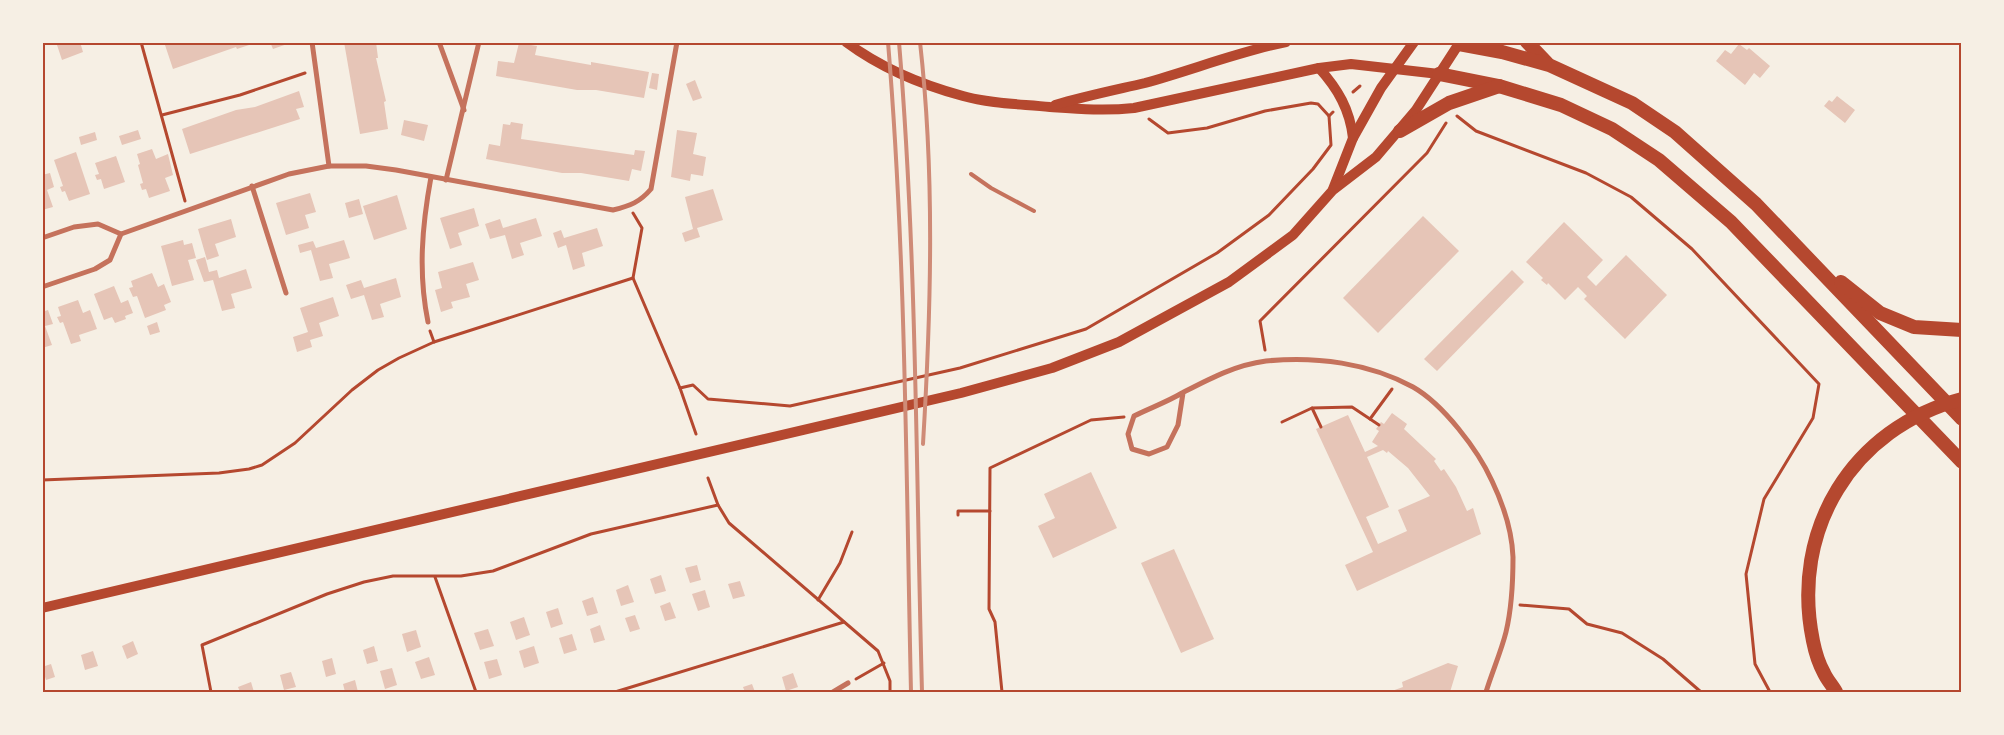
<svg xmlns="http://www.w3.org/2000/svg" width="2004" height="735" font-family="'PT Sans',sans-serif">
	<style>
		.building { fill: #e6c5b7; fill-rule: evenodd }
		.lines { fill: none; stroke-linecap: round; stroke-linejoin: round }
		.path { stroke: #b5482f; stroke-width: 3 }
		.service { stroke: #c5725c; stroke-width: 4 }
		.minor { stroke: #c5725c; stroke-width: 5 }
		.secondary { stroke: #b5482f; stroke-width: 10 }
		.trunk { stroke: #b5482f; stroke-width: 14 }
		.rail { stroke: #cf8b77; stroke-width: 4 }
		.neatline { fill: none; stroke: #b5482f; stroke-width: 2 }
	</style>
	<rect width="100%" height="100%" fill="#f6efe4"/>
	<g class="building">
		<polygon points="56,42 80,42 83,52 62,60"/>
		<polygon points="164,42 255,42 255,43 237,49 236,47 173,69"/>
		<polygon points="270,42 290,42 290,43 273,49"/>
		<polygon points="344,42 376,42 378,58 376,58 386,101 384,102 388,129 360,134"/>
		<polygon points="519,43 537,46 535,55 591,65 591,62 649,72 644,98 596,90 577,90 496,76 498,61 514,63"/>
		<polygon points="1739,44 1747,50 1749,48 1770,66 1760,78 1754,73 1745,85 1716,61 1725,50 1731,54"/>
		<polygon points="652,73 659,74 657,90 649,88"/>
		<polygon points="695,80 702,98 693,101 686,84"/>
		<polygon points="299,91 304,107 296,109 300,119 190,154 182,129 236,110 255,107"/>
		<polygon points="1837,96 1855,110 1845,123 1824,106 1829,100 1832,102"/>
		<polygon points="404,120 428,125 424,141 401,135"/>
		<polygon points="511,122 523,124 521,139 634,155 635,150 645,151 641,171 632,169 629,181 581,173 562,173 486,159 489,144 500,146 503,124 510,125"/>
		<polygon points="138,130 141,139 122,145 119,136"/>
		<polygon points="677,130 697,133 693,154 706,157 703,176 691,174 690,181 671,177"/>
		<polygon points="95,132 97,140 81,145 79,137"/>
		<polygon points="152,149 156,159 168,154 173,175 165,178 170,191 149,198 146,189 142,190 140,184 143,183 138,165 140,164 137,154"/>
		<polygon points="76,152 90,194 69,201 65,191 62,192 60,187 63,186 54,160"/>
		<polygon points="116,156 125,182 104,189 101,179 97,180 95,175 99,174 95,163"/>
		<polygon points="50,173 54,187 47,190 53,207 42,210 42,175"/>
		<polygon points="713,189 723,220 697,228 700,237 685,242 682,233 693,229 685,197"/>
		<polygon points="310,193 316,212 305,215 309,228 286,235 276,203"/>
		<polygon points="397,195 407,229 374,240 363,206"/>
		<polygon points="359,199 363,214 349,218 345,203"/>
		<polygon points="474,208 479,226 458,233 462,245 450,249 440,218"/>
		<polygon points="1423,216 1459,251 1378,333 1343,298"/>
		<polygon points="536,218 542,236 520,243 524,255 512,259 505,235 490,239 485,224 500,219 503,228"/>
		<polygon points="231,219 236,237 215,244 219,256 207,260 198,229"/>
		<polygon points="1564,222 1603,260 1587,277 1596,286 1626,255 1667,295 1625,339 1584,299 1587,296 1578,287 1565,300 1548,283 1547,285 1541,280 1543,278 1526,262"/>
		<polygon points="597,228 603,246 582,253 585,266 573,270 566,245 558,248 553,233 561,230 564,238"/>
		<polygon points="183,240 184,245 192,243 196,258 188,260 194,280 172,286 161,246"/>
		<polygon points="344,240 350,258 329,264 333,278 320,281 311,250 300,253 298,245 313,241 316,248"/>
		<polygon points="205,257 209,272 217,270 219,278 246,269 252,288 231,294 235,308 222,311 213,280 204,282 196,260"/>
		<polygon points="473,262 479,280 466,284 470,297 451,302 453,308 441,312 435,290 442,288 438,272"/>
		<polygon points="1512,270 1524,282 1437,371 1424,359"/>
		<polygon points="152,273 158,287 164,284 171,302 164,305 166,310 145,318 137,296 133,297 129,288 133,287 131,281"/>
		<polygon points="396,278 401,297 380,304 384,317 372,320 364,295 351,299 346,285 361,280 364,288"/>
		<polygon points="114,286 121,303 128,300 133,313 125,316 126,319 115,323 112,317 104,320 94,294"/>
		<polygon points="333,297 339,316 319,323 323,336 310,340 312,347 297,352 293,337 308,332 300,308"/>
		<polygon points="78,300 83,313 90,310 97,329 79,335 81,341 71,344 63,322 60,323 57,317 61,316 58,307"/>
		<polygon points="48,310 53,324 45,326 52,345 42,348 42,312"/>
		<polygon points="157,322 160,332 150,335 147,326"/>
		<path d="M1392,413L1407,424L1404,429L1436,459L1434,461L1441,471L1444,469L1456,487L1467,511L1473,508L1481,534L1357,591L1345,565L1373,552L1316,429L1348,415L1365,452L1378,446L1372,442L1379,431L1376,429L1381,422L1384,424ZM1383,450L1387,453L1388,451L1408,468L1430,496L1398,510L1407,531L1378,544L1366,517L1389,507L1367,457Z"/>
		<polygon points="1091,472 1117,528 1053,558 1038,526 1055,518 1044,494"/>
		<polygon points="1174,549 1214,639 1181,653 1141,563"/>
		<polygon points="697,565 701,580 690,583 685,568"/>
		<polygon points="661,575 666,591 655,594 650,579"/>
		<polygon points="740,581 745,596 733,599 728,584"/>
		<polygon points="628,585 634,602 621,606 616,590"/>
		<polygon points="705,590 710,607 698,611 692,594"/>
		<polygon points="593,597 598,613 587,616 582,601"/>
		<polygon points="670,602 676,618 665,621 660,606"/>
		<polygon points="558,608 563,624 551,628 546,612"/>
		<polygon points="635,615 640,629 630,632 625,618"/>
		<polygon points="524,617 530,635 516,640 510,622"/>
		<polygon points="600,625 605,640 594,643 590,629"/>
		<polygon points="488,629 494,646 480,650 474,633"/>
		<polygon points="416,630 421,647 407,652 402,634"/>
		<polygon points="572,634 577,650 564,654 559,638"/>
		<polygon points="133,641 138,654 127,659 122,646"/>
		<polygon points="374,646 378,661 367,664 363,650"/>
		<polygon points="534,646 539,663 524,668 519,651"/>
		<polygon points="93,651 98,666 85,670 81,655"/>
		<polygon points="429,657 435,675 421,679 415,662"/>
		<polygon points="332,658 336,674 326,677 322,661"/>
		<polygon points="497,659 502,675 489,679 484,662"/>
		<polygon points="1448,663 1458,666 1450,692 1389,692 1403,687 1402,682"/>
		<polygon points="51,664 55,677 46,680 42,667"/>
		<polygon points="392,668 397,685 385,689 380,671"/>
		<polygon points="291,672 296,687 284,690 280,675"/>
		<polygon points="793,673 798,687 786,691 782,677"/>
		<polygon points="355,680 358,692 345,692 343,684"/>
		<polygon points="251,682 254,692 240,692 238,687"/>
		<polygon points="752,684 755,692 745,692 743,687"/>
	</g>
	<g class="lines">
		<g class="path">
			<polyline points="141,42 185,201"/>
			<polyline points="1353,92 1360,86"/>
			<polyline points="162,115 240,95 305,73"/>
			<polyline points="1457,116 1476,131 1586,173 1631,197 1692,249 1819,384 1813,418 1764,499 1746,574 1755,664 1770,692"/>
			<polyline points="1149,119 1168,133 1207,128 1265,111 1311,103 1318,104 1329,116"/>
			<polyline points="633,213 642,228 633,278 680,388 696,434"/>
			<polyline points="430,331 434,342"/>
			<polyline points="1265,350 1260,321 1427,153 1446,123"/>
			<polyline points="680,388 693,385 708,399 790,406 960,368 1086,329 1217,253 1269,215 1313,169 1331,145 1329,116 1333,112"/>
			<polyline points="1312,408 1321,427"/>
			<polyline points="1370,419 1392,389"/>
			<polyline points="1282,422 1312,408 1352,407 1379,425"/>
			<polyline points="708,478 718,505 729,523 878,651 890,681 890,692"/>
			<polyline points="42,480 219,473 249,469 262,465 295,443 352,390 378,370 399,358 434,342 633,278"/>
			<polyline points="958,515 958,511 990,511"/>
			<polyline points="435,577 476,692"/>
			<polyline points="818,600 840,563 852,532"/>
			<polyline points="1520,605 1569,609 1587,624 1622,633 1663,659 1701,692"/>
			<polyline points="856,679 884,663"/>
			<polyline points="211,692 202,645 327,594 364,582 393,576 461,576 493,571 591,534 718,505"/>
			<polyline points="615,692 844,622"/>
			<polyline points="1002,692 995,622 989,609 990,468 1091,420 1124,417"/>
		</g>
		<polyline class="service" points="971,174 991,188 1034,211"/>
		<g class="minor">
			<polyline points="312,42 329,166"/>
			<polyline points="439,42 464,110"/>
			<polyline points="446,180 479,42"/>
			<polyline points="252,186 286,293"/>
			<path d="M42,238L74,227L98,224L121,234L289,174L329,166H366L396,170L613,210C630,206 640,202 651,189L677,42"/>
			<polyline points="42,287 95,269 110,260 121,234"/>
			<path d="M428,322C418,273 422,226 431,177"/>
			<path d="M1183,393L1178,425L1167,447L1149,454L1132,449L1128,434L1134,416C1150,408 1167,402 1182,393C1209,379 1235,365 1266,361C1316,356 1369,363 1413,387C1443,404 1478,450 1492,481C1503,504 1512,530 1513,557C1513,581 1512,607 1506,632C1501,652 1492,672 1486,692"/>
			<polyline points="833,692 848,683"/>
		</g>
		<g class="secondary">
			<path d="M846,42C881,68 922,85 963,96C991,104 1022,104 1050,107C1079,109 1105,111 1134,108L1319,68L1351,64L1439,74"/>
			<path d="M1319,68C1338,89 1350,110 1353,138"/>
			<path d="M1055,105C1085,96 1115,90 1145,83C1192,70 1238,52 1286,42"/>
			<polyline points="1333,189 1353,138 1381,88 1414,42"/>
			<polyline points="42,608 961,393 1052,368 1119,342 1229,282 1293,235 1333,190 1376,157 1416,110 1460,42"/>
		</g>
		<g class="trunk">
			<polyline points="1527,42 1547,63"/>
			<polyline points="1459,44 1502,52 1549,65 1632,103 1675,132 1756,204 1962,419"/>
			<polyline points="1439,74 1499,86 1561,105 1612,129 1659,160 1731,222 1962,462"/>
			<polyline points="1400,131 1449,103 1499,86"/>
			<polyline points="1841,282 1880,313 1914,327 1962,330"/>
			<path d="M1836,692C1833,686 1827,680 1824,673C1819,664 1815,651 1813,641C1790,530 1852,428 1962,399"/>
		</g>
		<g class="rail">
			<path d="M888,42C906,259 906,476 911,692"/>
			<path d="M899,42C917,259 916,476 922,692"/>
			<path d="M920,42C935,175 931,311 923,444"/>
		</g>
	</g>
	<rect width="2004" height="735" fill="none" stroke="#f6efe4" stroke-width="88"/>
	<rect x="44" y="44" width="1916" height="647" class="neatline"/>
</svg>
